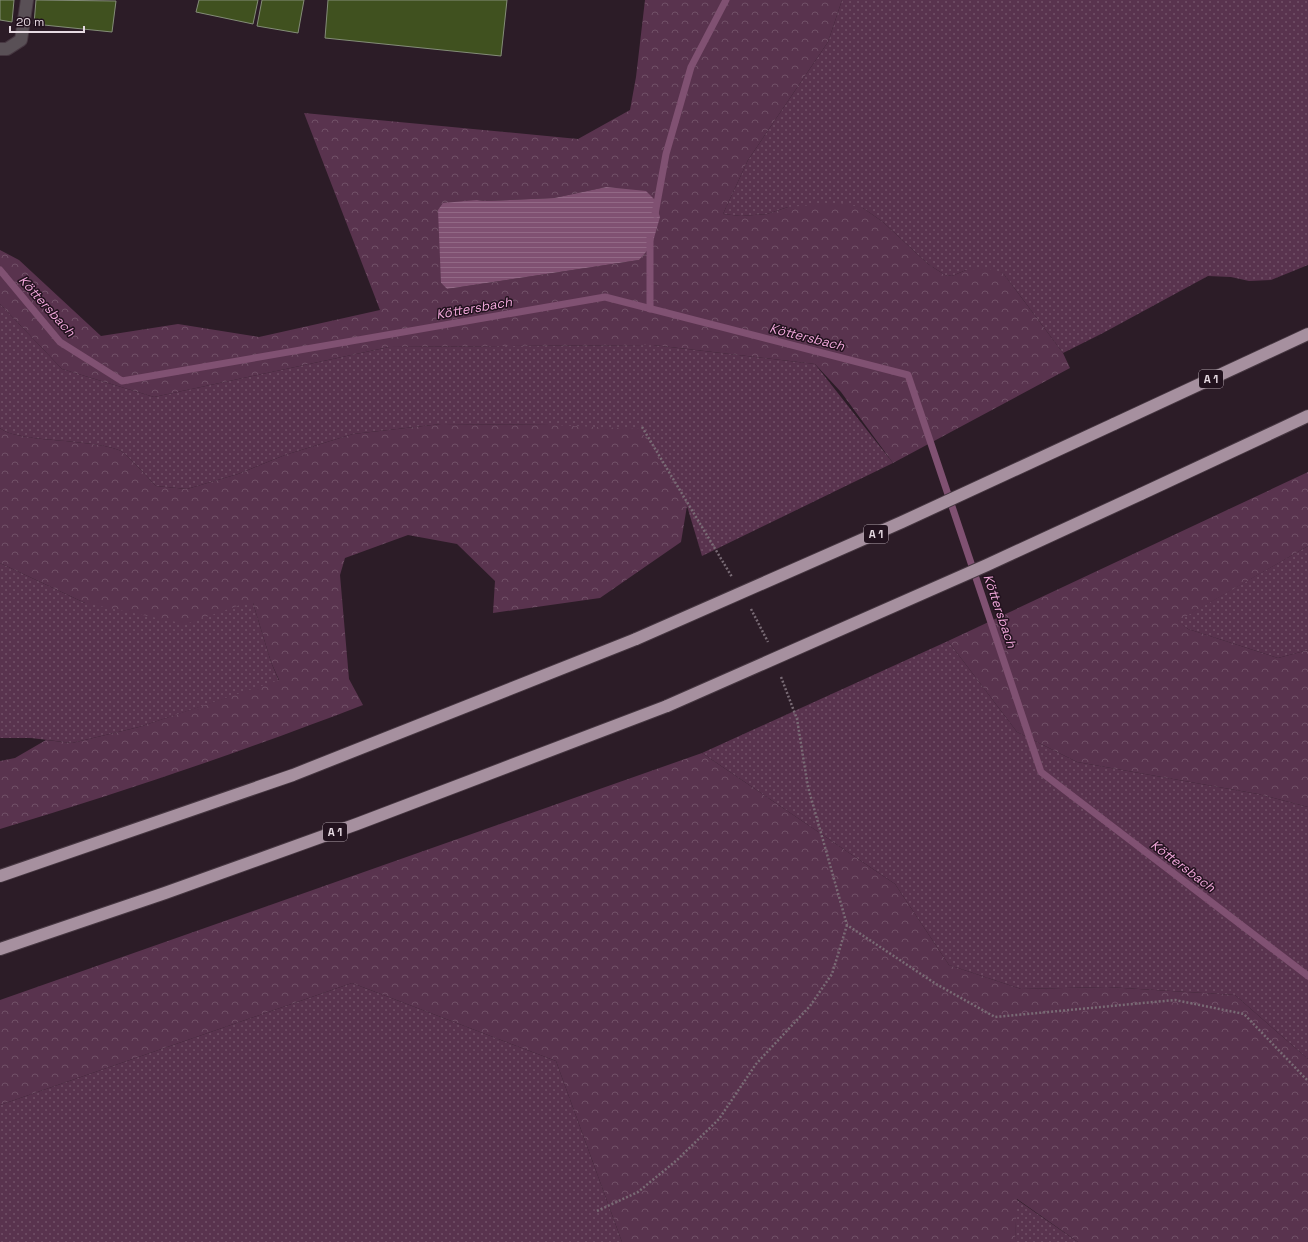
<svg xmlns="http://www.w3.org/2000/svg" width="1308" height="1242" font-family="'Space Grotesk',sans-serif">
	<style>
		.grass { fill: url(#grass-dots) }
		.forest { fill: url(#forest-crowns); fill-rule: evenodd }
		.water { fill: url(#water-rules) }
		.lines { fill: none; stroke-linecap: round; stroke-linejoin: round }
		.stream { stroke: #805172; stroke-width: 7 }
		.building { fill: #40511f; stroke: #848d78 }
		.lane-casing { stroke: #463741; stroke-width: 14 }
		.highway-casing { stroke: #463741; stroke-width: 14 }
		.path { stroke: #796b75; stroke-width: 2.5; stroke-dasharray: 2 2; stroke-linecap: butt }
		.lane { stroke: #595056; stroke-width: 12 }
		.highway { stroke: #a6909f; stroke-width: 12 }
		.highway-bridge-casing { stroke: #463741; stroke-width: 14; stroke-linecap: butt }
		.highway-bridge { stroke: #a6909f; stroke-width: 12 }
		.labels { text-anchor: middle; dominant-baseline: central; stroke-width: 3; stroke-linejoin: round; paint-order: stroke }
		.shield { fill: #22121e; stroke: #ab9ea7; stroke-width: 1 }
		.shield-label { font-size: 11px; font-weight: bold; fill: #e6dae2 }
		.water-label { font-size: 13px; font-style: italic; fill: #f0a7da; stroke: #22121e }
	</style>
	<defs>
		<pattern id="grass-dots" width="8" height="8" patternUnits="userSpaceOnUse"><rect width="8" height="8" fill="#59334e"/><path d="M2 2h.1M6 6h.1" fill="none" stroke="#715067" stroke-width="1.8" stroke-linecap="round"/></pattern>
		<pattern id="forest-crowns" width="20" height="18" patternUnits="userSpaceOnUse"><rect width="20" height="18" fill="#59334e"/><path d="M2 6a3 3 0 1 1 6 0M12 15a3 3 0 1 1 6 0" fill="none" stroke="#715067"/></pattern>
		<pattern id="water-rules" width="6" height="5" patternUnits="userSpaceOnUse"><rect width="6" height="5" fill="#805172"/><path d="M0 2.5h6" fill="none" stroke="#926986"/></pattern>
	</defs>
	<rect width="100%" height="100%" fill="#2c1c27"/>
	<g class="grass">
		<polygon points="842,0 1308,0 1308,265 1271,280 1249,281 1231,277 1208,276 1103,333 1063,353 1003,273 966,270 952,276 945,275 928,264 883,222 863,208 788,207 767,214 741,216 723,214 748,160 828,42"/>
		<path d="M0,304L62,369L154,397L389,347L653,345L815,364L893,463L702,556L687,506L551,425L441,424L353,434L285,455L238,474L187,489L156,486C148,478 129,456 121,451C93,438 16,443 0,428Z"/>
		<polygon points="1308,546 1308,650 1278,658 1188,629 1177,621"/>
		<polygon points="0,563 85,603 253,603 271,662 279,681 139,727 72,743 31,738 0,738"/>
		<polygon points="948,641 1017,732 1077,762 1258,794 1308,807 1308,1059 1235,995 1107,987 1021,989 949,965 895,884 702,753"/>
		<polygon points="352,983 556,1061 622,1242 0,1242 0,1105"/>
		<polygon points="1016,1199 1078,1242 1015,1242"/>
	</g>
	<g class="forest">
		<path d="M645,0H842L828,42L748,160L723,214L741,216L767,214L788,207L841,203L863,208L883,222L928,264L945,275L952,276L966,270L986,268L1003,273L1063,353L1070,368L893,463L841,392L815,364L653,345L389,347L154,397L62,369L0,304V250L19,260L101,336L178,324L259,337L380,310L304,113L578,139L630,110L636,77ZM606,187L639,260L447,289L441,283L477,200L485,201L554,198Z"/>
		<path d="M441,424L551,425L640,429L687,506L681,542L600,598L493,613L495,581L457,544L408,535L345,558L340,575L349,679L363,705C244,751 123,792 0,829V761L15,758L46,740L72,743L139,727L279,680L271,662L253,603L243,604L186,624L85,603L0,563V428C16,443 93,438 121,451C129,456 148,478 156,486L187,489L238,474L285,455L353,434Z"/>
		<polygon points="1308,472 1308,546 1178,621 1188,629 1278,658 1308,650 1308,807 1258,794 1077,762 1017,732 948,641"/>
		<polygon points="702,753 895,884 949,965 1021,989 1107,987 1235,995 1308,1059 1308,1242 1078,1242 1017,1199 1015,1242 622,1242 556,1061 352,983 0,1105 0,1000"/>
	</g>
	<polygon class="water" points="606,187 646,191 654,199 660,217 652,245 639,260 447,289 441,283 438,210 443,203 477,200 485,201 554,198"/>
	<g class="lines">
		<g class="stream">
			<polyline points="655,214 666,154 691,67 726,0"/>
			<polyline points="0,270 60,342 122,381 605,297 908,375 1041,772 1308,976"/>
			<polyline points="650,309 650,238"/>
		</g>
	</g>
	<g class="building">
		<polygon points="0,0 14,0 12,22 0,20"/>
		<polygon points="36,0 116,1 112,32 34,24"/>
		<polygon points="199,0 258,0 253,24 196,12"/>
		<polygon points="262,0 304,0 298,33 257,26"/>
		<polygon points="328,0 507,0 501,56 325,38"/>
	</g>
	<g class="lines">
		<defs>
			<polyline id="lane" points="0,49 7,49 21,40 27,0"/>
			<g id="highway">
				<polyline points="1114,424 1308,334"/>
				<polyline points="1141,494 1308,416"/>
				<polyline points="0,876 293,775 636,639"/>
				<polyline points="0,949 165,893 357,824 667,706"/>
			</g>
		</defs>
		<use href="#lane" class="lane-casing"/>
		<use href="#highway" class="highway-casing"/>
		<g class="path">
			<polyline points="642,427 732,577"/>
			<polyline points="751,609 768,642"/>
			<polyline points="781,677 797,719 808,787 847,925 936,984 995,1017 1175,1000 1244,1014 1308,1081"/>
			<polyline points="597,1211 638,1192 677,1160 719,1119 756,1064 810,1006 832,974 847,925"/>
		</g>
		<use href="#lane" class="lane"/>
		<use href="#highway" class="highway"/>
		<defs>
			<g id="highway-bridge">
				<polyline points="636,639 902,522 1114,424"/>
				<polyline points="667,706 987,565 1141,494"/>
			</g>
		</defs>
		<use href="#highway-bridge" class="highway-bridge-casing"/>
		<use href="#highway-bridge" class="highway-bridge"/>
	</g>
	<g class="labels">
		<g class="shield">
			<rect x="1199" y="370" width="24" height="18" rx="3"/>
			<rect x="864" y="525" width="24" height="18" rx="3"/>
			<rect x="323" y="823" width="24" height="18" rx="3"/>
		</g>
		<g class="shield-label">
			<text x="1211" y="379">A 1</text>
			<text x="876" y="534">A 1</text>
			<text x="335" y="832">A 1</text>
		</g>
		<g class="water-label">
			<text transform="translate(47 306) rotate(48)">Köttersbach</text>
			<text transform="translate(474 308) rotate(-10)">Köttersbach</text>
			<text transform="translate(807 337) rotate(14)">Köttersbach</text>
			<text transform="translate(1000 611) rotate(71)">Köttersbach</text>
			<text transform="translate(1183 866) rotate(37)">Köttersbach</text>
		</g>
	</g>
	<path d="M10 26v6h74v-6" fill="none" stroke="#e6dae2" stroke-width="2"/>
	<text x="16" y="26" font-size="12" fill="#e6dae2" stroke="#22121e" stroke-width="3" paint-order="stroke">20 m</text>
</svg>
